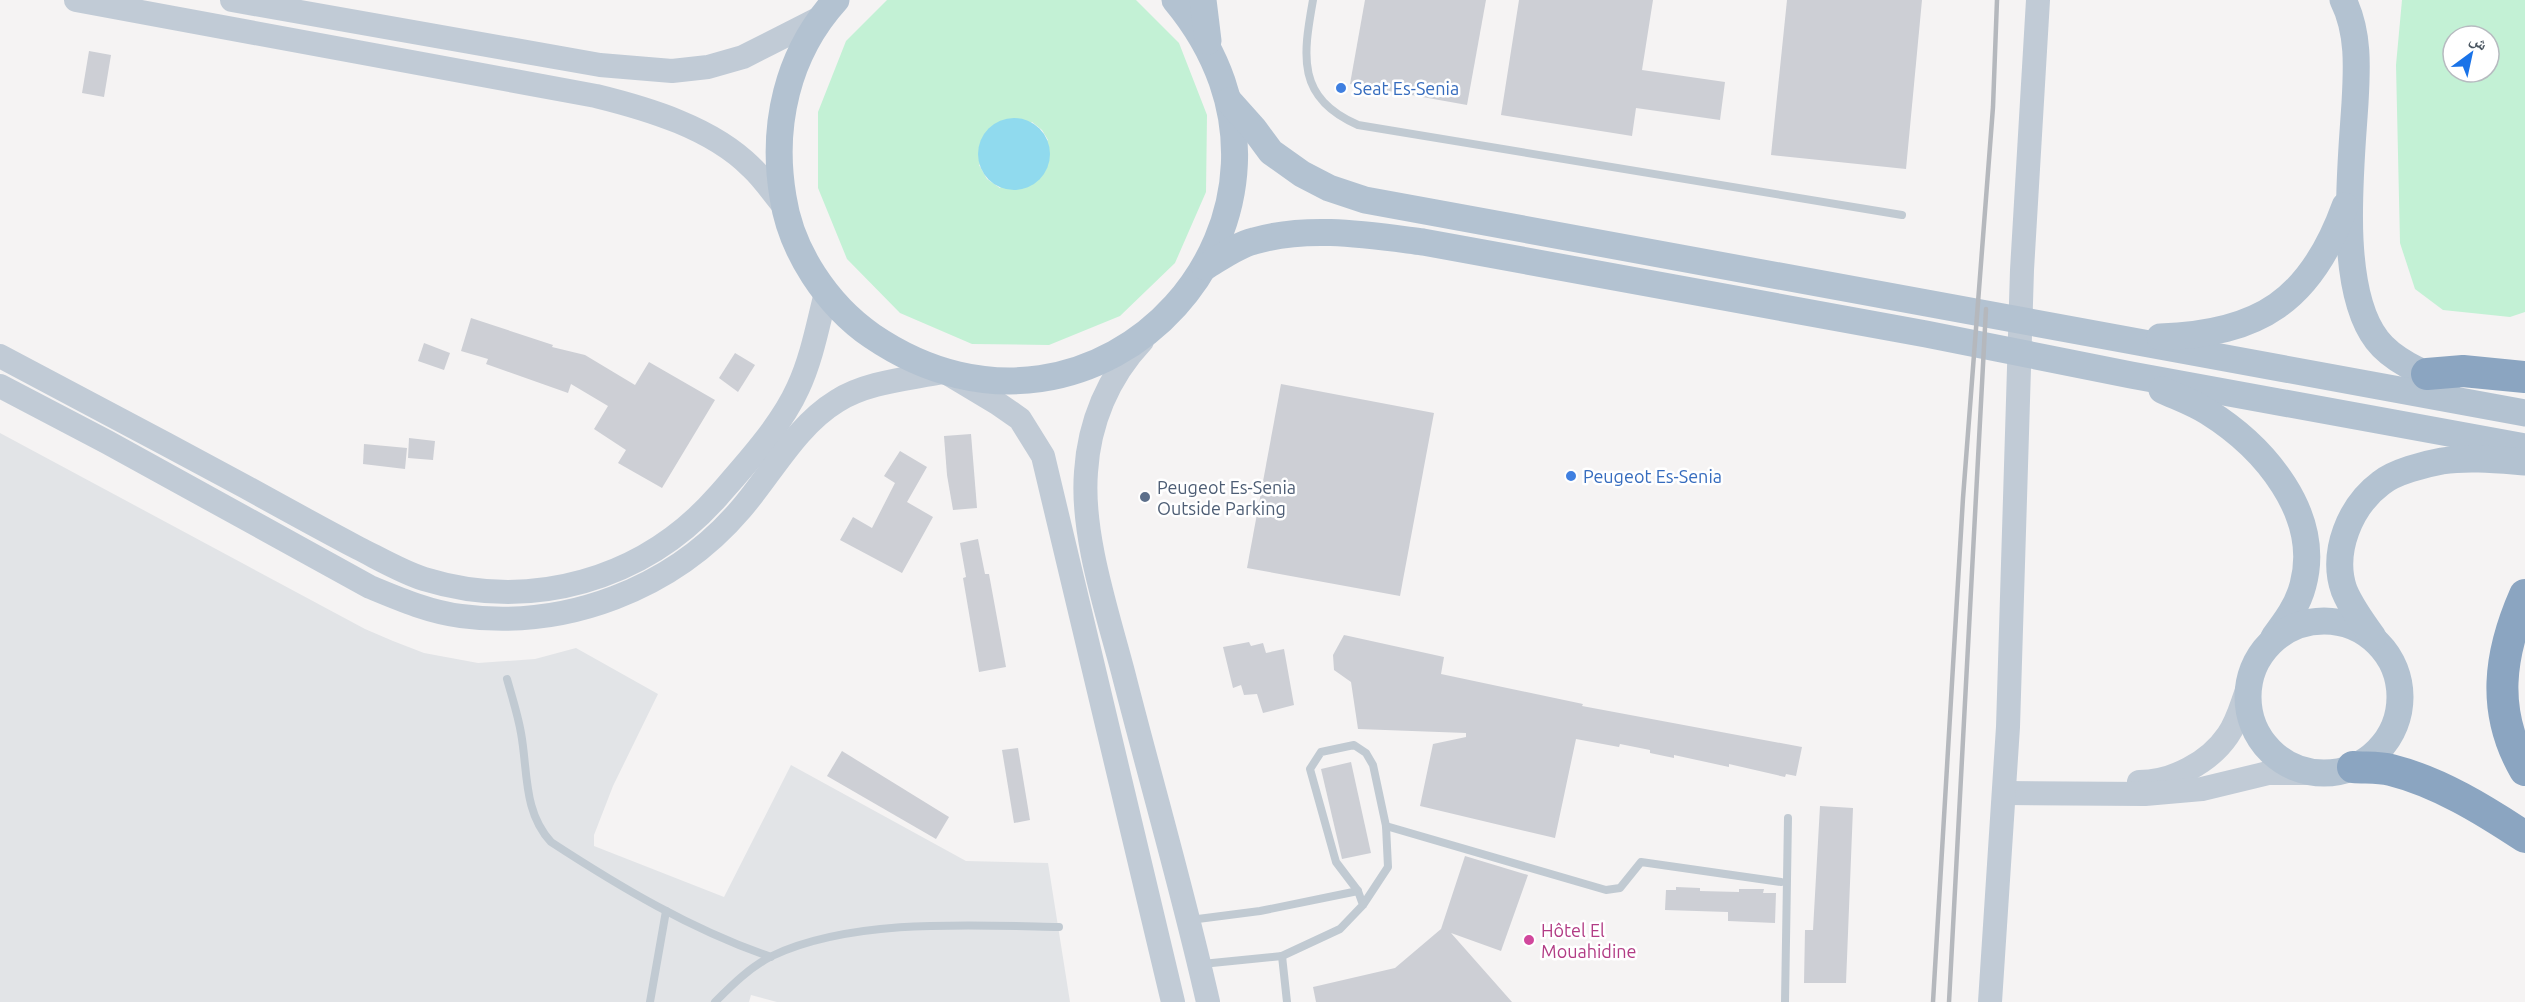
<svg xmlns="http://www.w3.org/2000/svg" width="2525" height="1002" font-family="Ubuntu,'Noto Naskh Arabic',sans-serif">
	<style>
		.airport { fill: #e2e4e7 }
		.green { fill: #c3f1d5; fill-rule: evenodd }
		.water { fill: #90daee }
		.building { fill: #cdcfd5 }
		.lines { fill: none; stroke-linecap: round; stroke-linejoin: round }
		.lane { stroke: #c1cad2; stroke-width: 8 }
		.secondary { stroke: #c1cbd6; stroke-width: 24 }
		.primary { stroke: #b3c2d1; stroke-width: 27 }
		.highway { stroke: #8ba5c1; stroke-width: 32 }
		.rail { stroke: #b5b8bd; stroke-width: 4.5 }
		.shop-dot { fill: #3f7fe0; stroke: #fff; stroke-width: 2 }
		.service-dot { fill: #5c6f8a; stroke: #fff; stroke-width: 2 }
		.hotel-dot { fill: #d1479c; stroke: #fff; stroke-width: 2 }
		.labels { text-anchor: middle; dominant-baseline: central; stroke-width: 5; stroke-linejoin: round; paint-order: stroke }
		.shop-label { font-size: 18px; fill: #366cbe; stroke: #fff; text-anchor: start }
		.service-label { font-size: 18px; fill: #4e5e75; stroke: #fff; text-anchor: start }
		.hotel-label { font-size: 18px; fill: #b23c85; stroke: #fff; text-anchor: start }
	</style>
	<rect width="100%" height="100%" fill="#f5f3f3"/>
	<polygon class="airport" points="0,433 365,629 393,641 424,653 478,663 535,659 576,648 658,694 613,786 594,835 594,846 724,897 791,765 966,861 1048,863 1070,1002 777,1002 751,995 749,1002 0,1002"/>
	<g class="green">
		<path d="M887,0H1136L1179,43L1207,115L1206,192L1175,263L1120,316L1049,345L972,344L900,313L847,259L818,188V112L846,41ZM1032,122L1042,130L1048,140L1000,188L987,179L979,165Z"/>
		<path d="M2402,0H2525V312L2510,317L2443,310L2415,289L2400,243L2396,65ZM2453,36H2489V72H2453Z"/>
	</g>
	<circle class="water" cx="1014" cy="154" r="36"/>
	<g class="building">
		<polygon points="1365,0 1486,0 1467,105 1350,84"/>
		<polygon points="1519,0 1653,0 1642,70 1725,82 1720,120 1636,108 1632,136 1501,115"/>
		<polygon points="1787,0 1922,0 1906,169 1771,155"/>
		<polygon points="89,51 111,55 104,97 82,93"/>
		<polygon points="471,318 553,345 552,347 585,355 635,385 649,362 715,400 662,488 618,463 626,450 594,429 608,406 571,384 568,393 486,364 488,359 461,351"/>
		<polygon points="424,343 450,353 444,370 418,361"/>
		<polygon points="735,353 755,365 738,392 719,378"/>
		<polygon points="1281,384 1434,413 1400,596 1247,568"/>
		<polygon points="971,434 977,508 953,510 947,475 944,436"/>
		<polygon points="409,438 435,441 433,460 408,458"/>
		<polygon points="364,444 407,448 405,469 363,464"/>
		<polygon points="900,451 927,467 907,502 933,517 902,573 840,540 853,517 872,528 895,483 884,476"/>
		<polygon points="978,539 985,574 989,574 1006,667 979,672 963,578 966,577 960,543"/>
		<polygon points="1344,635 1444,657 1441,674 1583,704 1582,706 1802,747 1796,776 1786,774 1785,777 1729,764 1729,767 1674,755 1674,758 1650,753 1650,750 1620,744 1619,747 1576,739 1555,838 1420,806 1433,744 1466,737 1466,733 1358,729 1351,682 1334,670 1333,655"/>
		<polygon points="1249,642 1251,646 1263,643 1266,653 1284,649 1294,705 1263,713 1257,694 1244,695 1241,685 1233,688 1223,647"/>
		<polygon points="1018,748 1030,820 1014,823 1002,750"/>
		<polygon points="842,751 949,817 936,839 827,776"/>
		<polygon points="1351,762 1371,853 1342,859 1321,769"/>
		<polygon points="1820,806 1853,808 1846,983 1804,983 1805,930 1813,930"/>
		<polygon points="1465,856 1528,875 1501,951 1451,933 1512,1002 1316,1002 1313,987 1395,968 1441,929"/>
		<polygon points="1676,887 1700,888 1700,891 1739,892 1739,889 1764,889 1763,893 1776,893 1775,923 1728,921 1728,912 1665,910 1666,890 1676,890"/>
	</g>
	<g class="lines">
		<g class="lane">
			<path d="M1313,0C1303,56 1296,98 1358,125L1902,215"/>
			<path d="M507,679C512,697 518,715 521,733C528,771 523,812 551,842C620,887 692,930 771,957"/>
			<polyline points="1386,826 1606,890 1620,888 1641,862 1781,882"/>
			<polyline points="1190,920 1260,911 1358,891"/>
			<polyline points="1282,956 1287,1002"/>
			<polyline points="1202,964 1282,956 1340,929 1363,905 1388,867 1386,826 1373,765 1366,753 1354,745 1321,752 1310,769 1336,862 1358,891 1363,905"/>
			<polyline points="650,1002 666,911"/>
			<path d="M715,1002C732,985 750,967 772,956C852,918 972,925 1059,927"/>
			<polyline points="1785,1002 1788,818"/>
		</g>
		<g class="secondary">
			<path d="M76,0L596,96C649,109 712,128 751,167C763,178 773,193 784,206"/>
			<polyline points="232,0 600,65 672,71 708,67 743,57 822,17"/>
			<path d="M1142,341C1108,377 1089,423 1086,472C1081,534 1107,611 1123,672C1151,782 1183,891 1208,1002"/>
			<path d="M0,356C81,399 163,442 244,486C282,507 320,528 358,548C380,559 402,572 424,579C531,612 644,580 718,496C745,465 781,426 798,388C812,358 818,324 826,293"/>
			<polyline points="947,373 997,403 1020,419 1043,456 1173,1002"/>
			<path d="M0,386L107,442L370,587C399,599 429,612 461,616C565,630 673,589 741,509C772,473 796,426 837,401C867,382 908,379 942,372"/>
			<path d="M2139,782C2172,782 2209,763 2228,735C2238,721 2242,703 2248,688"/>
			<polyline points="2005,793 2145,794 2202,789 2268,773 2317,773"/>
			<polyline points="1990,1002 2008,727 2022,270 2038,0"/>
		</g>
		<g class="primary">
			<path d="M836,0C787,54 771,126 783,197C791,251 827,305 872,336C1100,491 1352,212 1175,0"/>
			<polyline points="1203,0 1208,41"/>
			<path d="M2343,0C2359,32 2357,68 2355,103C2351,167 2337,288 2377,340C2393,361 2423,373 2447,383"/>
			<polyline points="1229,101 1254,129 1271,152 1302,174 1329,188 1365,200 2525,413"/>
			<path d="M1205,267C1220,258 1237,245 1254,241C1309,225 1368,235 1423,242L1926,334L2131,375L2525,447"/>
			<path d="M2160,337C2260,334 2311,300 2345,206"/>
			<path d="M2162,390C2177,397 2194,403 2208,412C2264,447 2322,514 2303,585C2298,605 2286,621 2274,637"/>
			<circle cx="2324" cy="697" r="76"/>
			<path d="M2373,637C2362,622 2351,607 2344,590C2331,552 2350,506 2381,483C2394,472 2425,464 2442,461C2469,457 2498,460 2525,462"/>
		</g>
		<g class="highway">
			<polyline points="2427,374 2463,371 2525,377"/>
			<path d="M2525,595C2499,654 2491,711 2525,770"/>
			<path d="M2353,767C2366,768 2379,767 2391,770C2439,782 2484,810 2525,837"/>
		</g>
		<g class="rail">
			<polyline points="1933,1002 1963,498 1993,107 1997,0"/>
			<polyline points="1949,1002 1986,309"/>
		</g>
	</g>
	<g class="shop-dot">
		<circle cx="1341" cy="88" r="6"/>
		<circle cx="1571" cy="476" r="6"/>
	</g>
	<circle class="service-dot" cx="1145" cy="497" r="6"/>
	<circle class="hotel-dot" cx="1529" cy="940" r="6"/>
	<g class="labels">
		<g class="shop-label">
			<text x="1353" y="88">Seat Es-Senia</text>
			<text x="1583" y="476">Peugeot Es-Senia</text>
		</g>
		<g class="service-label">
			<text x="1157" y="487">Peugeot Es-Senia<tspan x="1157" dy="21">Outside Parking</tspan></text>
		</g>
		<g class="hotel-label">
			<text x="1541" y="930">Hôtel El<tspan x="1541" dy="21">Mouahidine</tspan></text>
		</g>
	</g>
	<g transform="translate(2471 54) rotate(33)"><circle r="28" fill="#ffffff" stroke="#b7bbc0" stroke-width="1.5"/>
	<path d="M0-4.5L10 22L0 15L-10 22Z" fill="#1a73e8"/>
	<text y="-9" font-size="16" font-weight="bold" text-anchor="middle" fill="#4a5661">ش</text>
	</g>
</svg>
